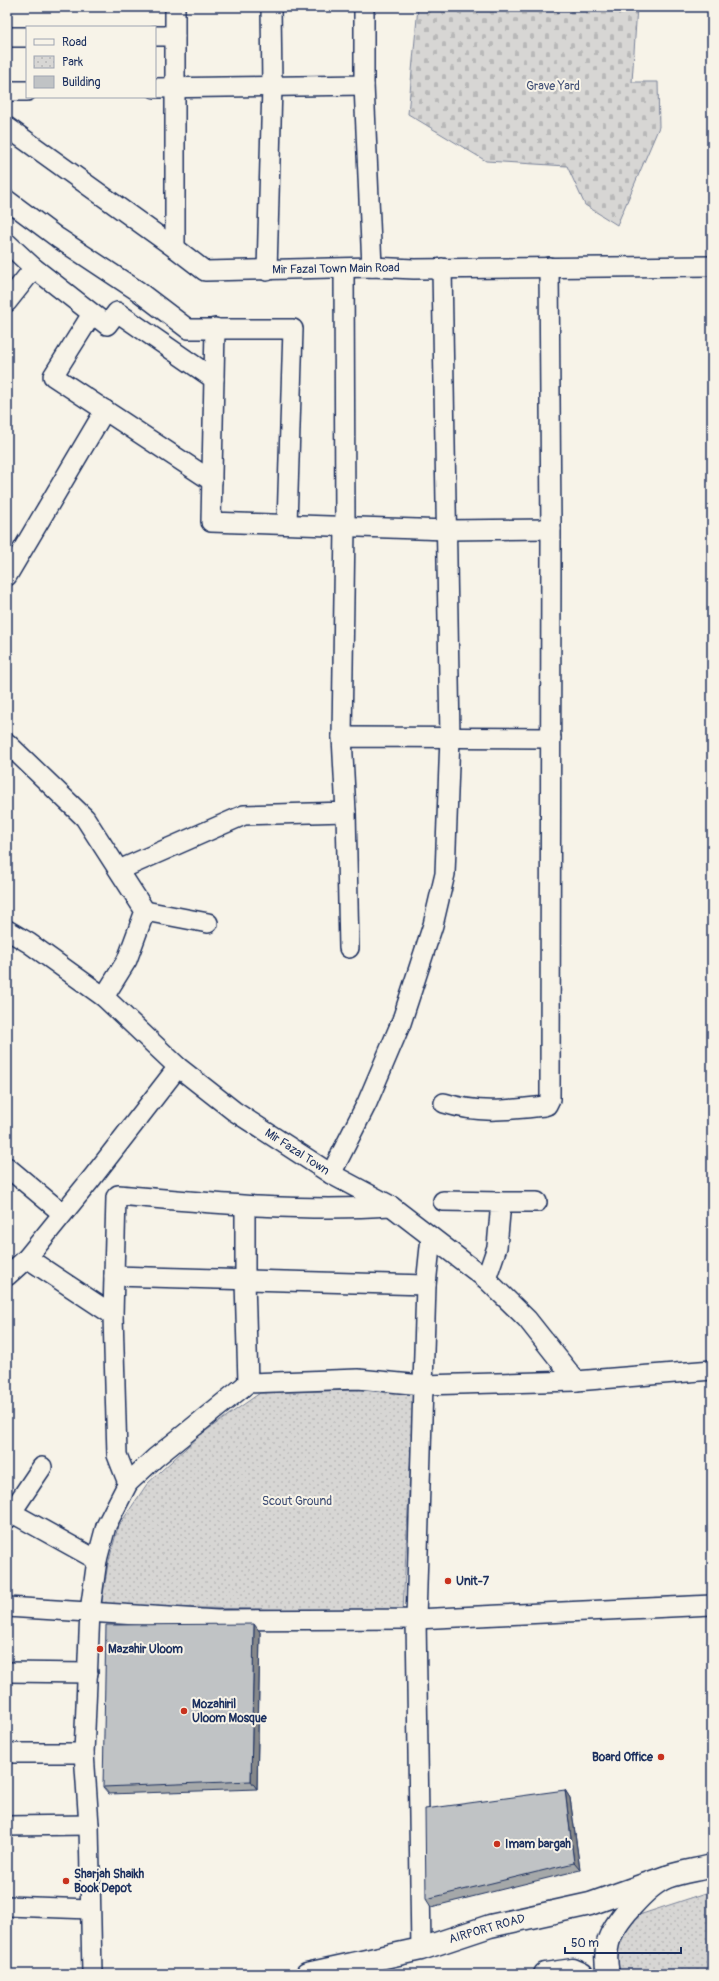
<svg xmlns="http://www.w3.org/2000/svg" width="719" height="1981" font-family="Pangolin,sans-serif">
	<style>
		.cemetery { fill: url(#cemetery-stones); stroke: #798299 }
		.park { fill: url(#park-dots); stroke: #798299 }
		.lines { fill: none; stroke-linecap: round; stroke-linejoin: round }
		.minor-casing { stroke: #1b2f5e; stroke-width: 22 }
		.major-casing { stroke: #1b2f5e; stroke-width: 25 }
		.minor { stroke: #f7f3e8; stroke-width: 19 }
		.major { stroke: #f7f3e8; stroke-width: 22 }
		.wall { fill: #a5a8a9; stroke: #1b2f5e }
		.shaded-wall { fill: #86888a; stroke: #1b2f5e }
		.building { fill: #c0c3c5; stroke: #1b2f5e }
		.poi-dot { fill: #c8321e; stroke: #f7f3e8; stroke-width: 1.5 }
		.labels { text-anchor: middle; dominant-baseline: central; stroke-width: 4; stroke-linejoin: round; paint-order: stroke }
		.park-label { font-size: 12px; fill: #415076; stroke: #f7f3e8 }
		.street-label { font-size: 12px; fill: #1b2f5e; stroke: #f7f3e8 }
		.poi-label { font-size: 12px; font-weight: bold; fill: #1b2f5e; stroke: #f7f3e8; text-anchor: start }
	</style>
	<defs>
		<pattern id="cemetery-stones" width="16" height="16" patternUnits="userSpaceOnUse"><rect width="16" height="16" fill="#d7d6d4"/><path d="M2 7V4a2 2 0 0 1 4 0v3zM10 15v-3a2 2 0 0 1 4 0v3z" fill="#b8b8b8"/></pattern>
		<pattern id="park-dots" width="8" height="8" patternUnits="userSpaceOnUse"><rect width="8" height="8" fill="#d7d6d4"/><path d="M2 2h.1M6 6h.1" fill="none" stroke="#b8b8b8" stroke-width="1.8" stroke-linecap="round"/></pattern>
	</defs>
	<rect width="100%" height="100%" fill="#f7f3e8"/>
	<filter id="ink" filterUnits="userSpaceOnUse"><feTurbulence type="fractalNoise" baseFrequency=".025" numOctaves="2"/><feDisplacementMap in="SourceGraphic" scale="8" xChannelSelector="R" yChannelSelector="G"/><feConvolveMatrix kernelMatrix="1 2 1 2 8 2 1 2 1" color-interpolation-filters="sRGB"/></filter>
	<g filter="url(#ink)">
		<polygon class="cemetery" points="418,7 637,7 632,82 658,82 659,127 617,225 585,205 567,166 486,161 408,114"/>
		<g class="park">
			<polygon points="414,1388 403,1612 101,1606 108,1564 118,1527 147,1484 200,1435 260,1393"/>
			<polygon points="712,1891 712,1974 618,1974 615,1965 619,1940 636,1916"/>
		</g>
		<g class="lines">
			<defs>
				<g id="minor">
					<polyline points="155,36 175,36"/>
					<polyline points="7,37 27,37"/>
					<polyline points="364,85 372,267"/>
					<polyline points="155,88 364,85 364,7"/>
					<polyline points="7,91 27,91"/>
					<polyline points="7,127 175,248 205,271 372,267 414,269 712,266"/>
					<polyline points="7,200 58,238 138,291 188,329 293,329 287,524"/>
					<polyline points="7,243 34,268 107,325 117,312 214,379"/>
					<polyline points="175,248 175,7"/>
					<polyline points="267,271 272,86 271,7"/>
					<polyline points="7,302 34,268"/>
					<polyline points="92,314 53,376 212,481"/>
					<polyline points="215,328 211,522 447,530 551,529"/>
					<polyline points="7,576 105,410"/>
					<polyline points="342,737 345,526 344,269"/>
					<polyline points="7,743 85,818 145,911 127,960 104,997"/>
					<polyline points="346,812 349,948"/>
					<polyline points="119,870 244,815 346,812 342,737 551,738"/>
					<polyline points="145,911 208,923"/>
					<polyline points="7,930 29,943 104,997 178,1067 234,1111 331,1174 391,1206 486,1279 527,1319 576,1381"/>
					<path d="M444,1103C479,1114 508,1110 544,1106L547,1105L550,1099L551,529L549,267"/>
					<polyline points="7,1167 62,1213"/>
					<polyline points="331,1174 367,1103 401,1023 433,925 445,874 450,737 442,268"/>
					<polyline points="443,1201 501,1202 497,1247 486,1279"/>
					<polyline points="501,1202 537,1202"/>
					<polyline points="245,1207 245,1281 248,1383"/>
					<polyline points="27,1258 113,1315"/>
					<polyline points="7,1276 27,1258 92,1178 178,1067"/>
					<polyline points="114,1276 426,1285"/>
					<path d="M128,1483L117,1455L113,1315L116,1197L118,1195C209,1203 300,1212 391,1206"/>
					<polyline points="7,1510 97,1560"/>
					<polyline points="7,1519 42,1467"/>
					<polyline points="7,1607 217,1620 416,1619 712,1605"/>
					<polyline points="7,1672 88,1673"/>
					<polyline points="7,1753 84,1753"/>
					<polyline points="7,1826 89,1825"/>
					<polyline points="7,1906 90,1909"/>
					<polyline points="421,1949 416,1619 426,1285 431,1237"/>
					<polyline points="92,1974 89,1825 84,1753 90,1611 97,1560 106,1526 128,1483 155,1458 248,1383 358,1379 422,1385 576,1381 712,1370"/>
				</g>
				<g id="major">
					<polyline points="307,1974 421,1949 490,1926 590,1904 666,1877"/>
					<polyline points="545,1974 573,1970 582,1974"/>
					<path d="M608,1974C606,1964 605,1954 608,1943C613,1923 647,1885 667,1877C680,1872 697,1870 712,1866"/>
				</g>
			</defs>
			<use href="#minor" class="minor-casing"/>
			<use href="#major" class="major-casing"/>
			<use href="#minor" class="minor"/>
			<use href="#major" class="major"/>
		</g>
		<g class="wall">
			<polygon points="260,1632 257,1789 109,1794 103,1787"/>
			<polygon points="565,1790 570,1798 580,1870 431,1907 426,1899"/>
		</g>
		<g class="shaded-wall">
			<polygon points="254,1624 260,1632 257,1789 251,1781"/>
			<polygon points="565,1790 570,1798 580,1870 574,1863"/>
		</g>
		<g class="building">
			<polygon points="254,1624 251,1781 103,1787 106,1625"/>
			<polygon points="565,1790 574,1863 426,1899 425,1809"/>
		</g>
	</g>
	<g class="poi-dot">
		<circle cx="448" cy="1581" r="4"/>
		<circle cx="100" cy="1649" r="4"/>
		<circle cx="184" cy="1711" r="4"/>
		<circle cx="661" cy="1757" r="4"/>
		<circle cx="497" cy="1844" r="4"/>
		<circle cx="66" cy="1881" r="4"/>
	</g>
	<g class="labels">
		<g class="park-label">
			<text x="553" y="86">Grave Yard</text>
			<text x="297" y="1501">Scout Ground</text>
		</g>
		<g class="street-label">
			<text transform="translate(336 269) rotate(-1)">Mir Fazal Town Main Road</text>
			<text transform="translate(297 1152) rotate(33)">Mir Fazal Town</text>
			<text transform="translate(487 1929) rotate(-16)">AIRPORT ROAD</text>
		</g>
		<g class="poi-label">
			<text x="456" y="1581">Unit-7</text>
			<text x="108" y="1649">Mazahir Uloom</text>
			<text x="192" y="1704">Mozahiril<tspan x="192" dy="14">Uloom Mosque</tspan></text>
			<text x="653" y="1757" text-anchor="end">Board Office</text>
			<text x="505" y="1844">Imam bargah</text>
			<text x="74" y="1874">Sharjah Shaikh<tspan x="74" dy="14">Book Depot</tspan></text>
		</g>
	</g>
	<rect width="719" height="1981" fill="none" stroke="#f7f3e8" stroke-width="24"/>
	<rect x="12" y="12" width="695" height="1957" fill="none" stroke="#1b2f5e" stroke-width="1.5" filter="url(#ink)"/>
	<rect x="26" y="26" width="130" height="72" fill="#f7f3e8" stroke="#9fa5b1"/>
	<rect x="34" y="39" width="20" height="6" fill="#f7f3e8" stroke="#9fa5b1"/>
	<text x="62" y="46" font-size="12" fill="#1b2f5e">Road</text>
	<rect x="34" y="56" width="20" height="12" fill="url(#park-dots)" stroke="#9fa5b1"/>
	<text x="62" y="66" font-size="12" fill="#1b2f5e">Park</text>
	<rect x="34" y="76" width="20" height="12" fill="#c0c3c5" stroke="#9fa5b1"/>
	<text x="62" y="86" font-size="12" fill="#1b2f5e">Building</text>
	<path d="M565 1947v6h116v-6" fill="none" stroke="#1b2f5e" stroke-width="2"/>
	<text x="571" y="1947" font-size="12" fill="#1b2f5e" stroke="#f7f3e8" stroke-width="3" paint-order="stroke">50 m</text>
</svg>
